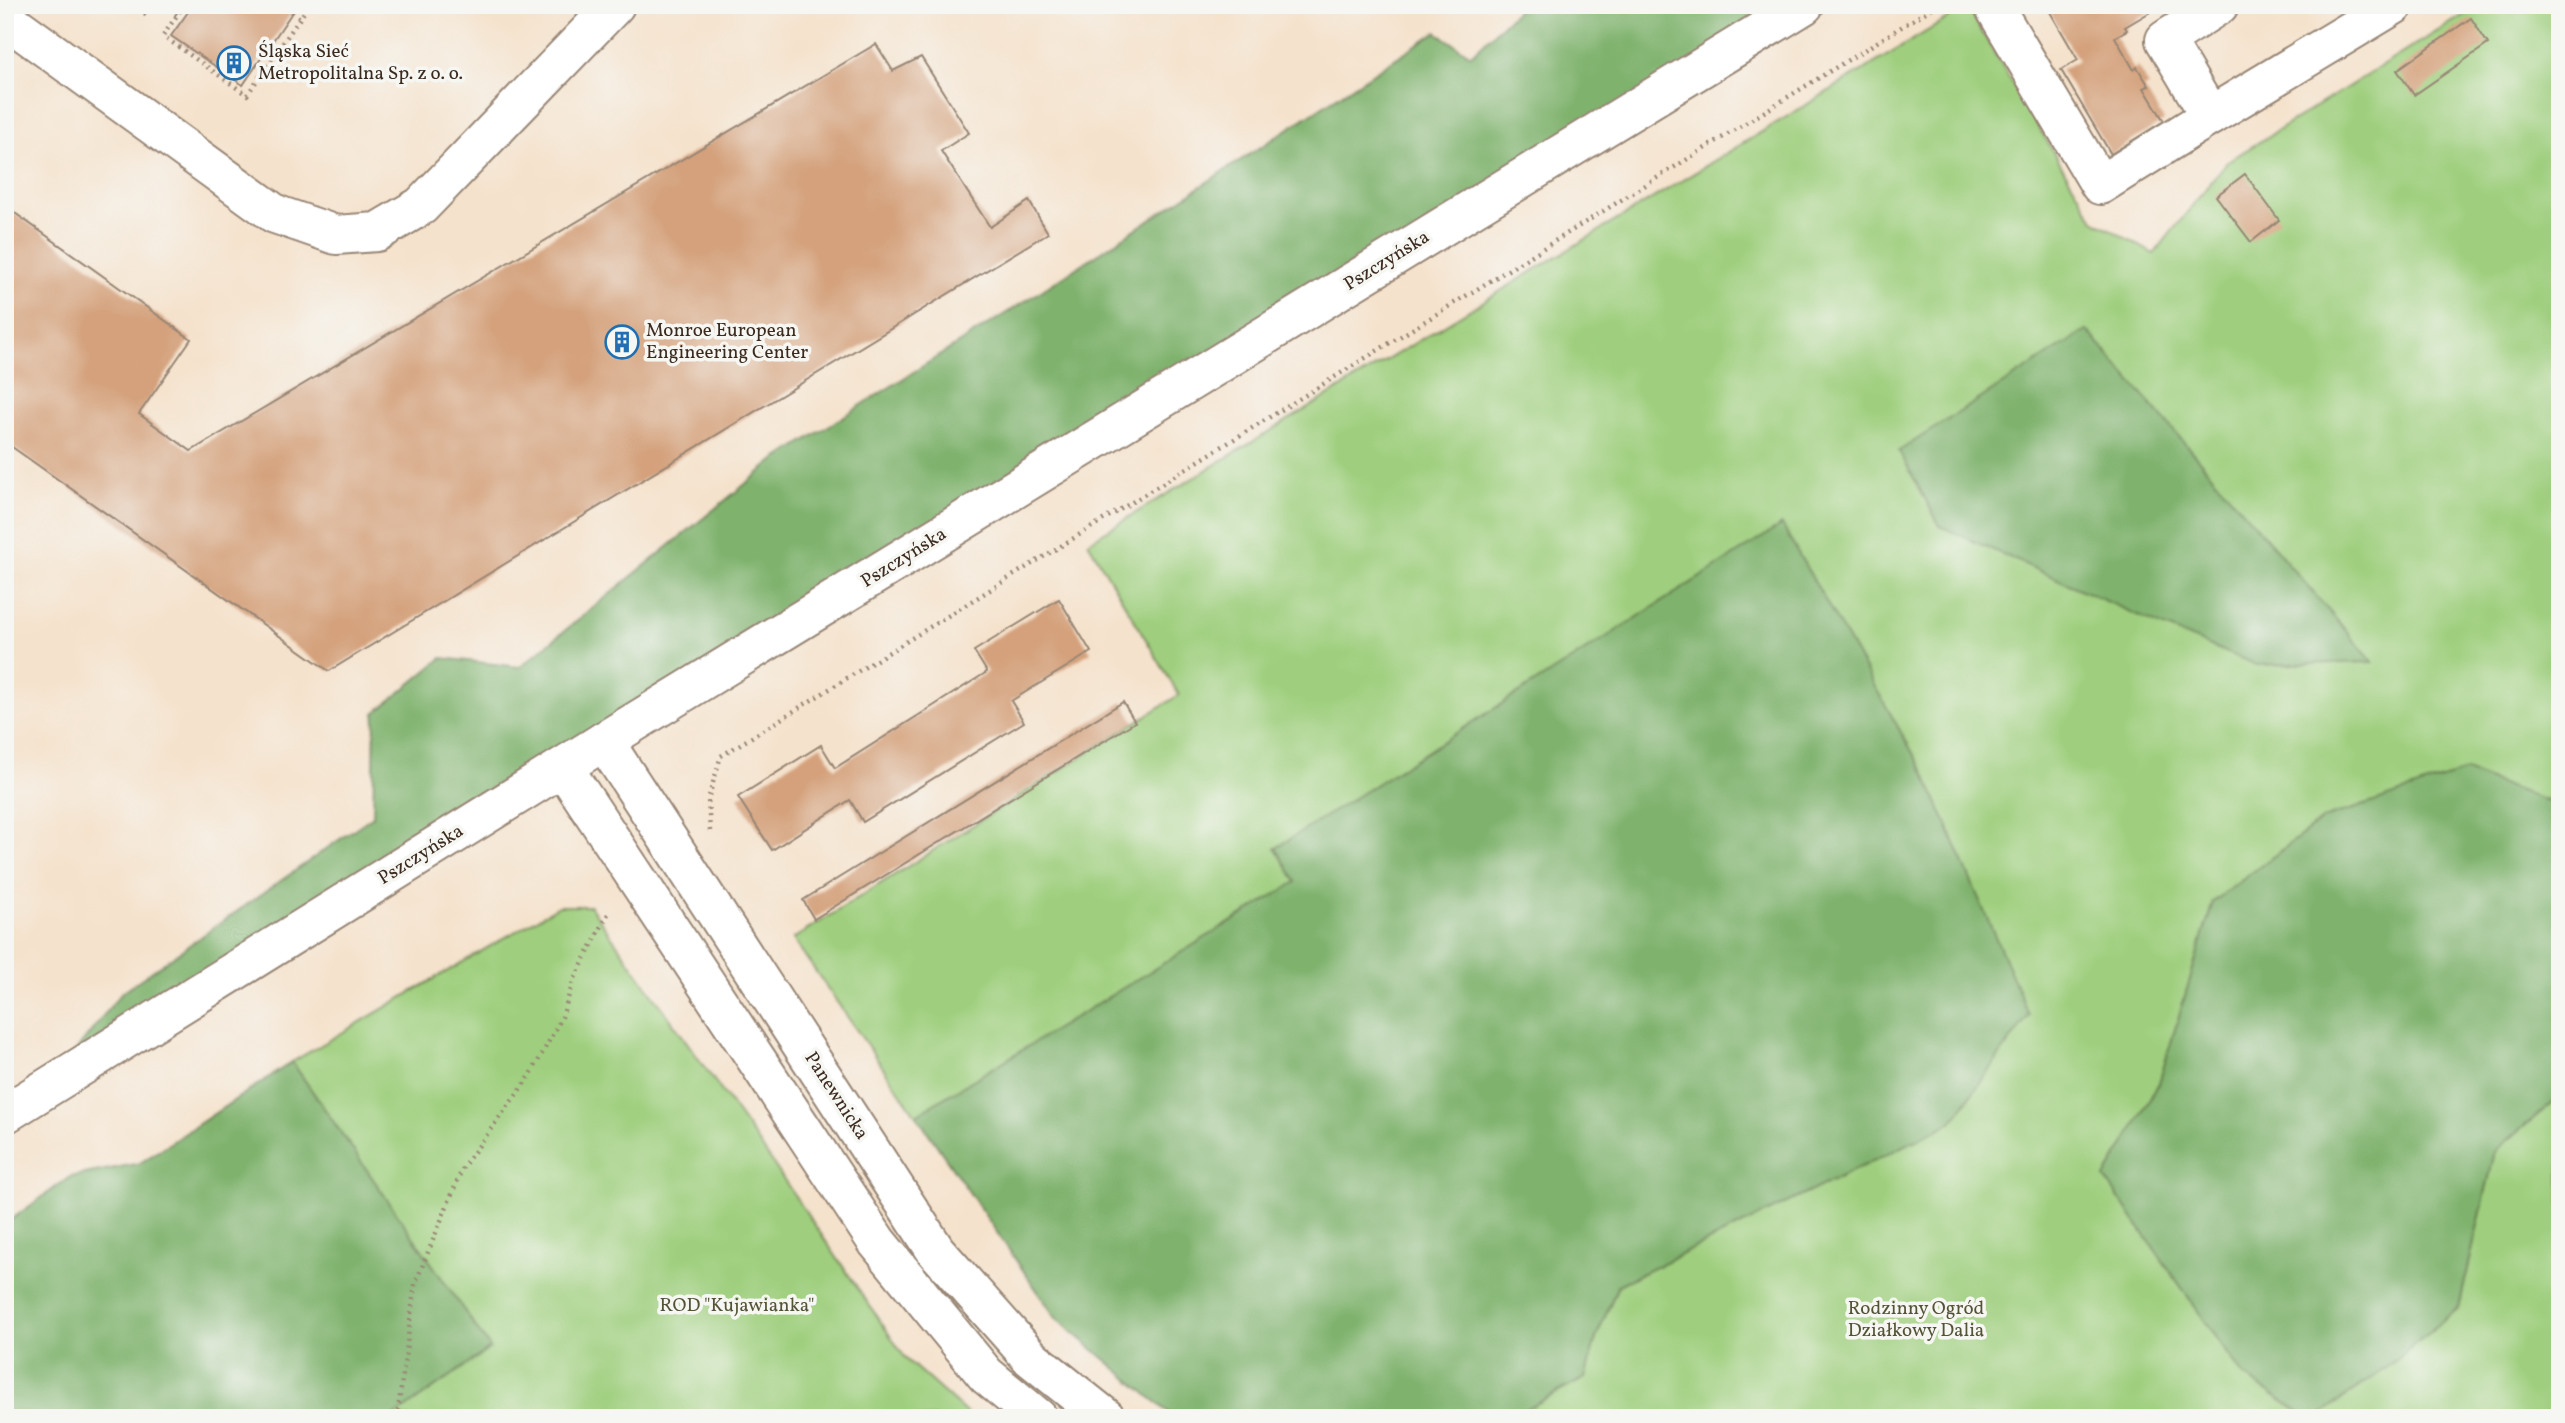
<svg xmlns="http://www.w3.org/2000/svg" width="2565" height="1423" font-family="Vollkorn,serif">
	<style>
		.green { fill: #9fcf7e; stroke: #6d7c4e; stroke-width: 2 }
		.forest { fill: #7fb26d; stroke: #5d6e46; stroke-width: 2 }
		.building { fill: #d4a17c }
		.lines { fill: none; stroke-linecap: round; stroke-linejoin: round }
		.minor-casing { stroke: #988675; stroke-width: 42 }
		.major-casing { stroke: #988675; stroke-width: 42 }
		.path { stroke: #988675; stroke-width: 4.5; stroke-dasharray: 2 5; stroke-linecap: butt }
		.minor { stroke: #fff; stroke-width: 38 }
		.major { stroke: #fff; stroke-width: 38 }
		.labels { text-anchor: middle; dominant-baseline: central; stroke-width: 7; stroke-linejoin: round; paint-order: stroke }
		.poi-label { font-size: 19px; fill: #3b2a1e; stroke: #f6f6f2; text-anchor: start }
		.street-label { font-size: 19px; fill: #3b2a1e; stroke: #f6f6f2 }
		.park-label { font-size: 19px; fill: #545336; stroke: #f6f6f2 }
	</style>
	<rect width="100%" height="100%" fill="#f6f6f2"/>
	<filter id="ink" filterUnits="userSpaceOnUse"><feTurbulence type="fractalNoise" baseFrequency=".0143" numOctaves="2"/><feDisplacementMap in="SourceGraphic" scale="14" xChannelSelector="R" yChannelSelector="G"/><feConvolveMatrix kernelMatrix="1 2 1 2 8 2 1 2 1" color-interpolation-filters="sRGB"/></filter>
	<filter id="wash" filterUnits="userSpaceOnUse"><feTurbulence type="fractalNoise" baseFrequency=".00686" numOctaves="4" result="noise"/><feDisplacementMap in="SourceGraphic" scale="28" xChannelSelector="R" yChannelSelector="G"/><feGaussianBlur stdDeviation="1.57" result="paint"/><feColorMatrix in="noise" values="0 0 0 0 0 0 0 0 0 0 0 0 0 0 0 0 0 1.4 0 .05"/><feComposite in="paint" operator="in"/></filter>
	<g filter="url(#wash)">
		<rect width="100%" height="100%" fill="#f5e2cc"/>
		<g class="green">
			<polygon points="2480,5 2560,5 2560,806 2547,799 2323,819 2213,902 2159,1083 2105,1178 2243,1375 2309,1418 1509,1418 1585,1378 1596,1338 1618,1285 1951,1123 1276,849 1297,882 916,1115 793,939 1179,695 1088,542 1967,7 2094,220 2154,254 2227,162"/>
			<polygon points="559,906 590,906 765,1152 906,1359 972,1418 392,1418 490,1348 292,1062"/>
			<polygon points="2560,1096 2560,1418 2316,1418 2386,1368 2459,1308 2495,1151"/>
		</g>
		<g class="forest">
			<polygon points="1523,5 1804,5 48,1087 121,993 373,816 375,713 442,658 520,667 775,460 1038,293 1436,32 1471,55"/>
			<polygon points="2087,330 2373,662 2257,665 2157,624 1940,526 1899,451"/>
			<polygon points="1782,525 1925,774 2029,1015 1951,1123 1618,1285 1596,1338 1585,1378 1509,1418 1175,1418 1056,1318 916,1115 1296,882 1276,848"/>
			<polygon points="2466,771 2560,806 2560,1096 2495,1151 2459,1307 2386,1368 2316,1418 2309,1418 2243,1375 2105,1178 2159,1083 2213,902 2323,819"/>
			<polygon points="292,1062 490,1348 392,1418 5,1418 5,1224 70,1177 140,1163"/>
		</g>
		<g id="blocks">
			<g class="building">
				<polygon points="193,5 297,5 243,85 171,36"/>
				<polygon points="2046,5 2167,5 2159,11 2157,8 2125,27 2127,30 2115,37 2134,70 2137,67 2149,86 2144,88 2164,121 2111,154 2061,70 2078,60"/>
				<polygon points="2471,18 2488,44 2414,95 2397,70"/>
				<polygon points="876,44 893,71 921,57 969,133 941,151 990,227 1029,201 1048,233 329,671 5,442 5,206 191,339 139,414 191,451"/>
				<polygon points="2245,174 2279,220 2251,242 2216,196"/>
				<polygon points="1059,599 1091,652 1011,701 1024,722 863,822 850,800 772,850 738,797 821,745 835,768 987,672 974,651"/>
				<polygon points="1123,702 1135,722 814,919 803,900"/>
			</g>
		</g>
	</g>
	<g filter="url(#ink)">
		<use href="#blocks" fill-opacity="0" stroke="#988675" stroke-width="2"/>
		<g class="lines">
			<defs>
				<g id="minor">
					<polyline points="1993,5 2100,185 2210,116 2165,40 2219,5"/>
					<polyline points="5,18 275,214 336,235 377,232 421,206 615,5"/>
					<polyline points="2210,116 2394,5"/>
					<polyline points="604,741 936,1251 1031,1358 1106,1418"/>
					<polyline points="563,767 877,1242 986,1375 1038,1418"/>
				</g>
				<polyline id="major" points="5,1114 604,741 1804,5"/>
			</defs>
			<use href="#minor" class="minor-casing"/>
			<use href="#major" class="major-casing"/>
			<g class="path">
				<polyline points="133,5 147,15 154,5"/>
				<polyline points="164,5 177,15"/>
				<polyline points="184,5 163,36 247,95 309,5"/>
				<polyline points="292,12 300,18"/>
				<polyline points="272,41 280,47"/>
				<polyline points="710,831 708,799 721,756 1937,5"/>
				<polyline points="397,1418 415,1284 463,1167 530,1076 562,1017 573,982 610,910"/>
			</g>
			<use href="#minor" class="minor"/>
			<use href="#major" class="major"/>
		</g>
	</g>
	<defs>
		<symbol id="building-ring" viewBox="-11 -11 22 22"><circle r="9.5" fill="#f6f6f2" stroke="#1f6fb2" stroke-width="1.5"/><path d="M-4-6H4V6H1V3H-1V6H-4ZM-2.5-4.3h1.7v1.8h-1.7ZM.8-4.3h1.7v1.8H.8ZM-2.5-1h1.7V.8h-1.7ZM.8-1h1.7V.8H.8Z" fill="#1f6fb2"/></symbol>
	</defs>
	<g fill-rule="evenodd">
		<use href="#building-ring" x="215" y="44" width="38" height="38"/>
		<use href="#building-ring" x="603" y="323" width="38" height="38"/>
	</g>
	<g class="labels">
		<g class="poi-label">
			<text x="258" y="52">Śląska Sieć<tspan x="258" dy="22">Metropolitalna Sp. z o. o.</tspan></text>
			<text x="646" y="331">Monroe European<tspan x="646" dy="22">Engineering Center</tspan></text>
		</g>
		<g class="street-label">
			<text transform="translate(1387 261) rotate(-32)">Pszczyńska</text>
			<text transform="translate(904 558) rotate(-32)">Pszczyńska</text>
			<text transform="translate(421 855) rotate(-32)">Pszczyńska</text>
			<text transform="translate(836 1096) rotate(57)">Panewnicka</text>
		</g>
		<g class="park-label">
			<text x="737" y="1306">ROD "Kujawianka"</text>
			<text x="1916" y="1309">Rodzinny Ogród<tspan x="1916" dy="22">Działkowy Dalia</tspan></text>
		</g>
	</g>
	<rect width="2565" height="1423" fill="none" stroke="#f6f6f2" stroke-width="28"/>
</svg>
